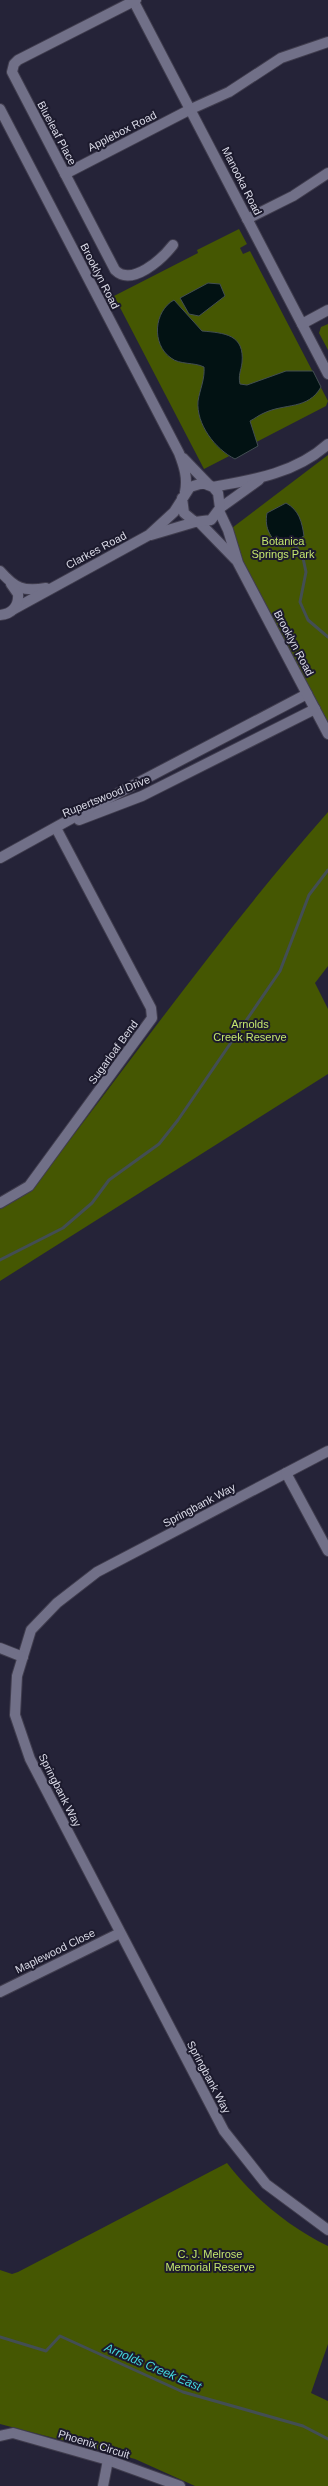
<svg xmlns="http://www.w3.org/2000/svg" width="328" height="2486" font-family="Arial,sans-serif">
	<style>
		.green { fill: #455702 }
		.water { fill: #021213; stroke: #434e53 }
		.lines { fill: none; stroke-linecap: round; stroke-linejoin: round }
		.stream { stroke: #434e53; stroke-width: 3 }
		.street-casing { stroke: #403d4e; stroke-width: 12 }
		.secondary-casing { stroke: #403d4e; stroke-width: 12 }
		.street { stroke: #717088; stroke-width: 10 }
		.secondary { stroke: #717088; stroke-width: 10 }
		.labels { text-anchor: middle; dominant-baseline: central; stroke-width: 4; stroke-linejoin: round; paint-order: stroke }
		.street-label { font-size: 11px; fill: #dadae7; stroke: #1c1a2d }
		.park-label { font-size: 11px; fill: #c4e66d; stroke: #1c1a2d }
		.water-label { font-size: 12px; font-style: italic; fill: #44d9de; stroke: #1c1a2d }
	</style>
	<rect width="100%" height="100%" fill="#252338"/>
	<g class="green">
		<polygon points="239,229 247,244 240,248 243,254 250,251 328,401 326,406 204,469 114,296 198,253 197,250"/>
		<polygon points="328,324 328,350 319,333 321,327"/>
		<polygon points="328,455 328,729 224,534"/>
		<path d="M328,812V966L315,983L328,1009V1074L0,1281V1208L32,1189C130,1063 222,932 328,812Z"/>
		<path d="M227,2163C254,2198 289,2227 328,2246V2344L311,2393L328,2401V2486H195L135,2459L0,2424V2270L12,2274L18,2272Z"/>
	</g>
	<g class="water">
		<polygon points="208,283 220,284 225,296 199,316 189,314 180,298"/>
		<path d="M174,300L202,331C224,333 245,334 242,363C241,371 238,375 240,384L247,385L286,371H313L321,387C308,410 285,403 264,413C259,415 254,419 250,421L258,446L235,459C215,449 196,424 198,401C200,389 205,379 204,367C194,362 180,365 171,358C151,344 154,311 174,300Z"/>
		<path d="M286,503C299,510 302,522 304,536L283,548C271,539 264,529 267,513Z"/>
	</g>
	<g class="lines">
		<g class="stream">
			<polyline points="294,543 303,558 306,572 300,602 308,620 328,637"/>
			<polyline points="0,1260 63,1228 92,1203 109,1180 159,1144 178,1120 280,971 309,895 328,870"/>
			<polyline points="0,2337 46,2351 60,2336 183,2392 303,2426 328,2439"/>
		</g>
		<defs>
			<g id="street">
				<polyline points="133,0 328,374"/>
				<path d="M136,0L18,60L14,64L12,72L115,270C132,287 162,259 173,245"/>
				<polyline points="65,174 191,109 229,92 281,58 328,42"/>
				<polyline points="247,219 293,196 328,173"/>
				<polyline points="302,324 328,310"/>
				<polyline points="79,820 142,796 315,709"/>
				<polyline points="0,858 105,800 307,694"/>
				<polyline points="0,1203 29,1186 152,1018 151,1008 56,828"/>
				<polyline points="328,1451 97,1572 57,1603 31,1630 17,1676 15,1715 30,1759 224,2131 266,2184 328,2230"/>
				<polyline points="286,1473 328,1551"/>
				<polyline points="0,1648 23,1657"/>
				<polyline points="0,1992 120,1933"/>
				<polyline points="0,2436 13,2433 108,2460 180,2486"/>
				<polyline points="103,2486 108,2460"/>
			</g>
			<g id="secondary">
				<path d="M0,109L179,453C184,466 188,478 185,492"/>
				<polyline points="183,458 209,485"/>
				<path d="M213,487C253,480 296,473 328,444"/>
				<polyline points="220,508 259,480"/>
				<polyline points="219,511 228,530 238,563 328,734"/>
				<polyline points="199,522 236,560"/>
				<polyline points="151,535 195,522"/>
				<path d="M0,571C15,588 23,592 46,588"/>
				<polyline points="14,609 149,535 174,512 190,487 203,483 213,487 218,493 220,508 211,520 195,522 184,513 182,498"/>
				<path d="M0,615C12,614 19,606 18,594L11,584"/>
			</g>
		</defs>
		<use href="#street" class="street-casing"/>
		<use href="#secondary" class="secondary-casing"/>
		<use href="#street" class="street"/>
		<use href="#secondary" class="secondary"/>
	</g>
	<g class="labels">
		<g class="street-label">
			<text transform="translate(122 131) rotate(-27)">Applebox Road</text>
			<text transform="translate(57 133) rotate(62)">Blueleaf Place</text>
			<text transform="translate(242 181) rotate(63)">Manooka Road</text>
			<text transform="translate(100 276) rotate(63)">Brooklyn Road</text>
			<text transform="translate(96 550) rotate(-28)">Clarkes Road</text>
			<text transform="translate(294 643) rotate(62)">Brooklyn Road</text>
			<text transform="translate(106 796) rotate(-22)">Rupertswood Drive</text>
			<text transform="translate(113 1052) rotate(-54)">Sugarloaf Bend</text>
			<text transform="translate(199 1505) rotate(-28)">Springbank Way</text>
			<text transform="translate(60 1790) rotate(63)">Springbank Way</text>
			<text transform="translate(55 1951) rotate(-26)">Maplewood Close</text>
			<text transform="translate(209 2077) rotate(62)">Springbank Way</text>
			<text transform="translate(94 2444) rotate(17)">Phoenix Circuit</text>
		</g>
		<g class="park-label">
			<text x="283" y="541">Botanica<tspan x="283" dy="13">Springs Park</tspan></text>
			<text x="250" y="1024">Arnolds<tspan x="250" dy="13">Creek Reserve</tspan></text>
			<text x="210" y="2254">C. J. Melrose<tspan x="210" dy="13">Memorial Reserve</tspan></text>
		</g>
		<g class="water-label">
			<text transform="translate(153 2367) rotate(23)">Arnolds Creek East</text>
		</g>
	</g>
</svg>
